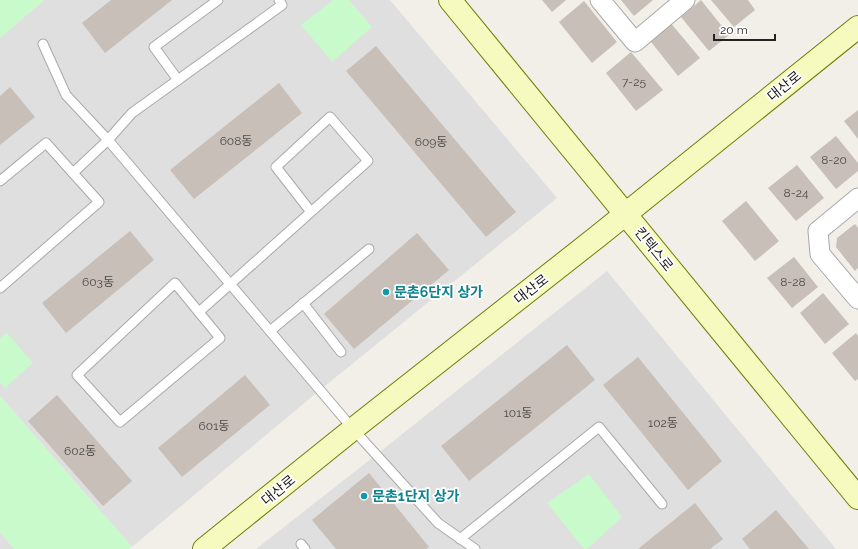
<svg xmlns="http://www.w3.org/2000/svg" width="858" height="549" font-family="Raleway,'Noto Sans KR',sans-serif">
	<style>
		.residential { fill: #e0dfdf }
		.park { fill: #c8facc }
		.building { fill: #c7bfb8 }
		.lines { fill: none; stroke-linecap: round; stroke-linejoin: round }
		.lane-casing { stroke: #a9a9a9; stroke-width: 11 }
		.street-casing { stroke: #a9a9a9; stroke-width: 21 }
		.secondary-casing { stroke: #707d05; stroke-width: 24 }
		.lane { stroke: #fff; stroke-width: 9 }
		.street { stroke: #fff; stroke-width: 19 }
		.secondary { stroke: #f7fabf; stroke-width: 22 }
		.culture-dot { fill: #0f9aa8; stroke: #fff; stroke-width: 1.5 }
		.labels { text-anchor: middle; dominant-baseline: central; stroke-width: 3.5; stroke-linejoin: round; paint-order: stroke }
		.number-label { font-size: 12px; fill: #4b4948 }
		.street-label { font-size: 14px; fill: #222; stroke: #fff }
		.culture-label { font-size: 14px; font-weight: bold; fill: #0d838f; stroke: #fff; text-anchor: start }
	</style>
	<rect width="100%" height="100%" fill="#f2efe9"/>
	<g class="residential">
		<polygon points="44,0 390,0 557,198 320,390 132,547 0,396 0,38"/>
		<polygon points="607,271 836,549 256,549 376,455"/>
		<polygon points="0,532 14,549 0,549"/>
	</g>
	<g class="park">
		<polygon points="0,0 44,0 0,38"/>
		<polygon points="333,0 349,0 372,27 332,62 301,25"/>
		<polygon points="7,333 33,363 5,388 0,383 0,338"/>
		<polygon points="0,396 132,547 129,549 14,549 0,532"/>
		<polygon points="589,474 622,517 587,549 584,549 547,503"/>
	</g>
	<g class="building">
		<polygon points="111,0 172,0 105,53 82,23"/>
		<polygon points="542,0 566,0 552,12"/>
		<polygon points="621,0 653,0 634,16"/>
		<polygon points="701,0 729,35 709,51 681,17"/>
		<polygon points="711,0 748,0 755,10 734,27"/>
		<polygon points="584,1 617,42 592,63 559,22"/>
		<polygon points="669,21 700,58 678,76 648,38"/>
		<polygon points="376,46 516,212 486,237 346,71"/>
		<polygon points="631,52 663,90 636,111 606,73"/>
		<polygon points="279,83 302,113 194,199 170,170"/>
		<polygon points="10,87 35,117 0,145 0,96"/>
		<polygon points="858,110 858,139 844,121"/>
		<polygon points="836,136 858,163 858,171 836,189 810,157"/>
		<polygon points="797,165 824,198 796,221 768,188"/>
		<polygon points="746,201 779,241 755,261 722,221"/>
		<polygon points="855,224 858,228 858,268 855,271 836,247 837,238"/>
		<polygon points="130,231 154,260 66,333 42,303"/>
		<polygon points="417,233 449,270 354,349 324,314"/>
		<polygon points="794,257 818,287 792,308 767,278"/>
		<polygon points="823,293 849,324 825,344 800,313"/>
		<polygon points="856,333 858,336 858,379 855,381 832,353"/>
		<polygon points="567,345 595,380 469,481 441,446"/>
		<polygon points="638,357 722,461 688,490 603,385"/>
		<polygon points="245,375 270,405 182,477 158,448"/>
		<polygon points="57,395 132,481 103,506 28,421"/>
		<polygon points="369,473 429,547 426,549 336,549 312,520"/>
		<polygon points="695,503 723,539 710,549 638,549"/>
		<polygon points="776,510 809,549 750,549 742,539"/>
	</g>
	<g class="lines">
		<defs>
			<g id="lane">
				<polyline points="43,44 66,95 108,140 353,429 438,523 475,549"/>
				<polyline points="178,80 154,47 218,0"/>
				<polyline points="73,173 108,140 132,113 282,5 279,0"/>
				<polyline points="0,181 46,143 99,202 0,288"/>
				<polygon points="175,283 220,338 120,422 77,375"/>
				<polyline points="303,303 341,352"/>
				<polyline points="199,312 368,161 330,117 276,167 311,212"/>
				<polyline points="270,331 369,249"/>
				<polyline points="460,539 599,427 662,504"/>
				<polyline points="301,544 305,549"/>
			</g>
			<g id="street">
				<polyline points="600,0 635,42 685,0"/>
				<polyline points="858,198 818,231 820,254 858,299"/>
			</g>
			<g id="secondary">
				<polyline points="450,0 858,498"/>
				<polyline points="204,549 353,429 597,237 858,27"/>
			</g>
		</defs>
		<use href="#lane" class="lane-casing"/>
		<use href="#street" class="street-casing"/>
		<use href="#secondary" class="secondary-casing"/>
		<use href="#lane" class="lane"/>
		<use href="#street" class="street"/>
		<use href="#secondary" class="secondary"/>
	</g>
	<g class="culture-dot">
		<circle cx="386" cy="292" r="4"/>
		<circle cx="364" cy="496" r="4"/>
	</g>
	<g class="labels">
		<g class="number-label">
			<text x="634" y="82">7-25</text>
			<text x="236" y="141">608동</text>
			<text x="431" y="142">609동</text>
			<text x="834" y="160">8-20</text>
			<text x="796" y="193">8-24</text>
			<text x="98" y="282">603동</text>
			<text x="793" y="282">8-28</text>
			<text x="518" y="413">101동</text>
			<text x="663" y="423">102동</text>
			<text x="214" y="426">601동</text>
			<text x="80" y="451">602동</text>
		</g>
		<g class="street-label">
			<text transform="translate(784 86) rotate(-39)">대산로</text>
			<text transform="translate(654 249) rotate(51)">킨텍스로</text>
			<text transform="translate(531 289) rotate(-38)">대산로</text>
			<text transform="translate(278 490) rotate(-39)">대산로</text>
		</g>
		<g class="culture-label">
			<text x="394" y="292">문촌6단지 상가</text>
			<text x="372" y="496">문촌1단지 상가</text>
		</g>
	</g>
	<path d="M714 34v6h61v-6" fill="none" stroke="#222222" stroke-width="2"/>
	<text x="720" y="34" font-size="12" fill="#222222" stroke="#ffffff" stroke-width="3" paint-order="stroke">20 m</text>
</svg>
